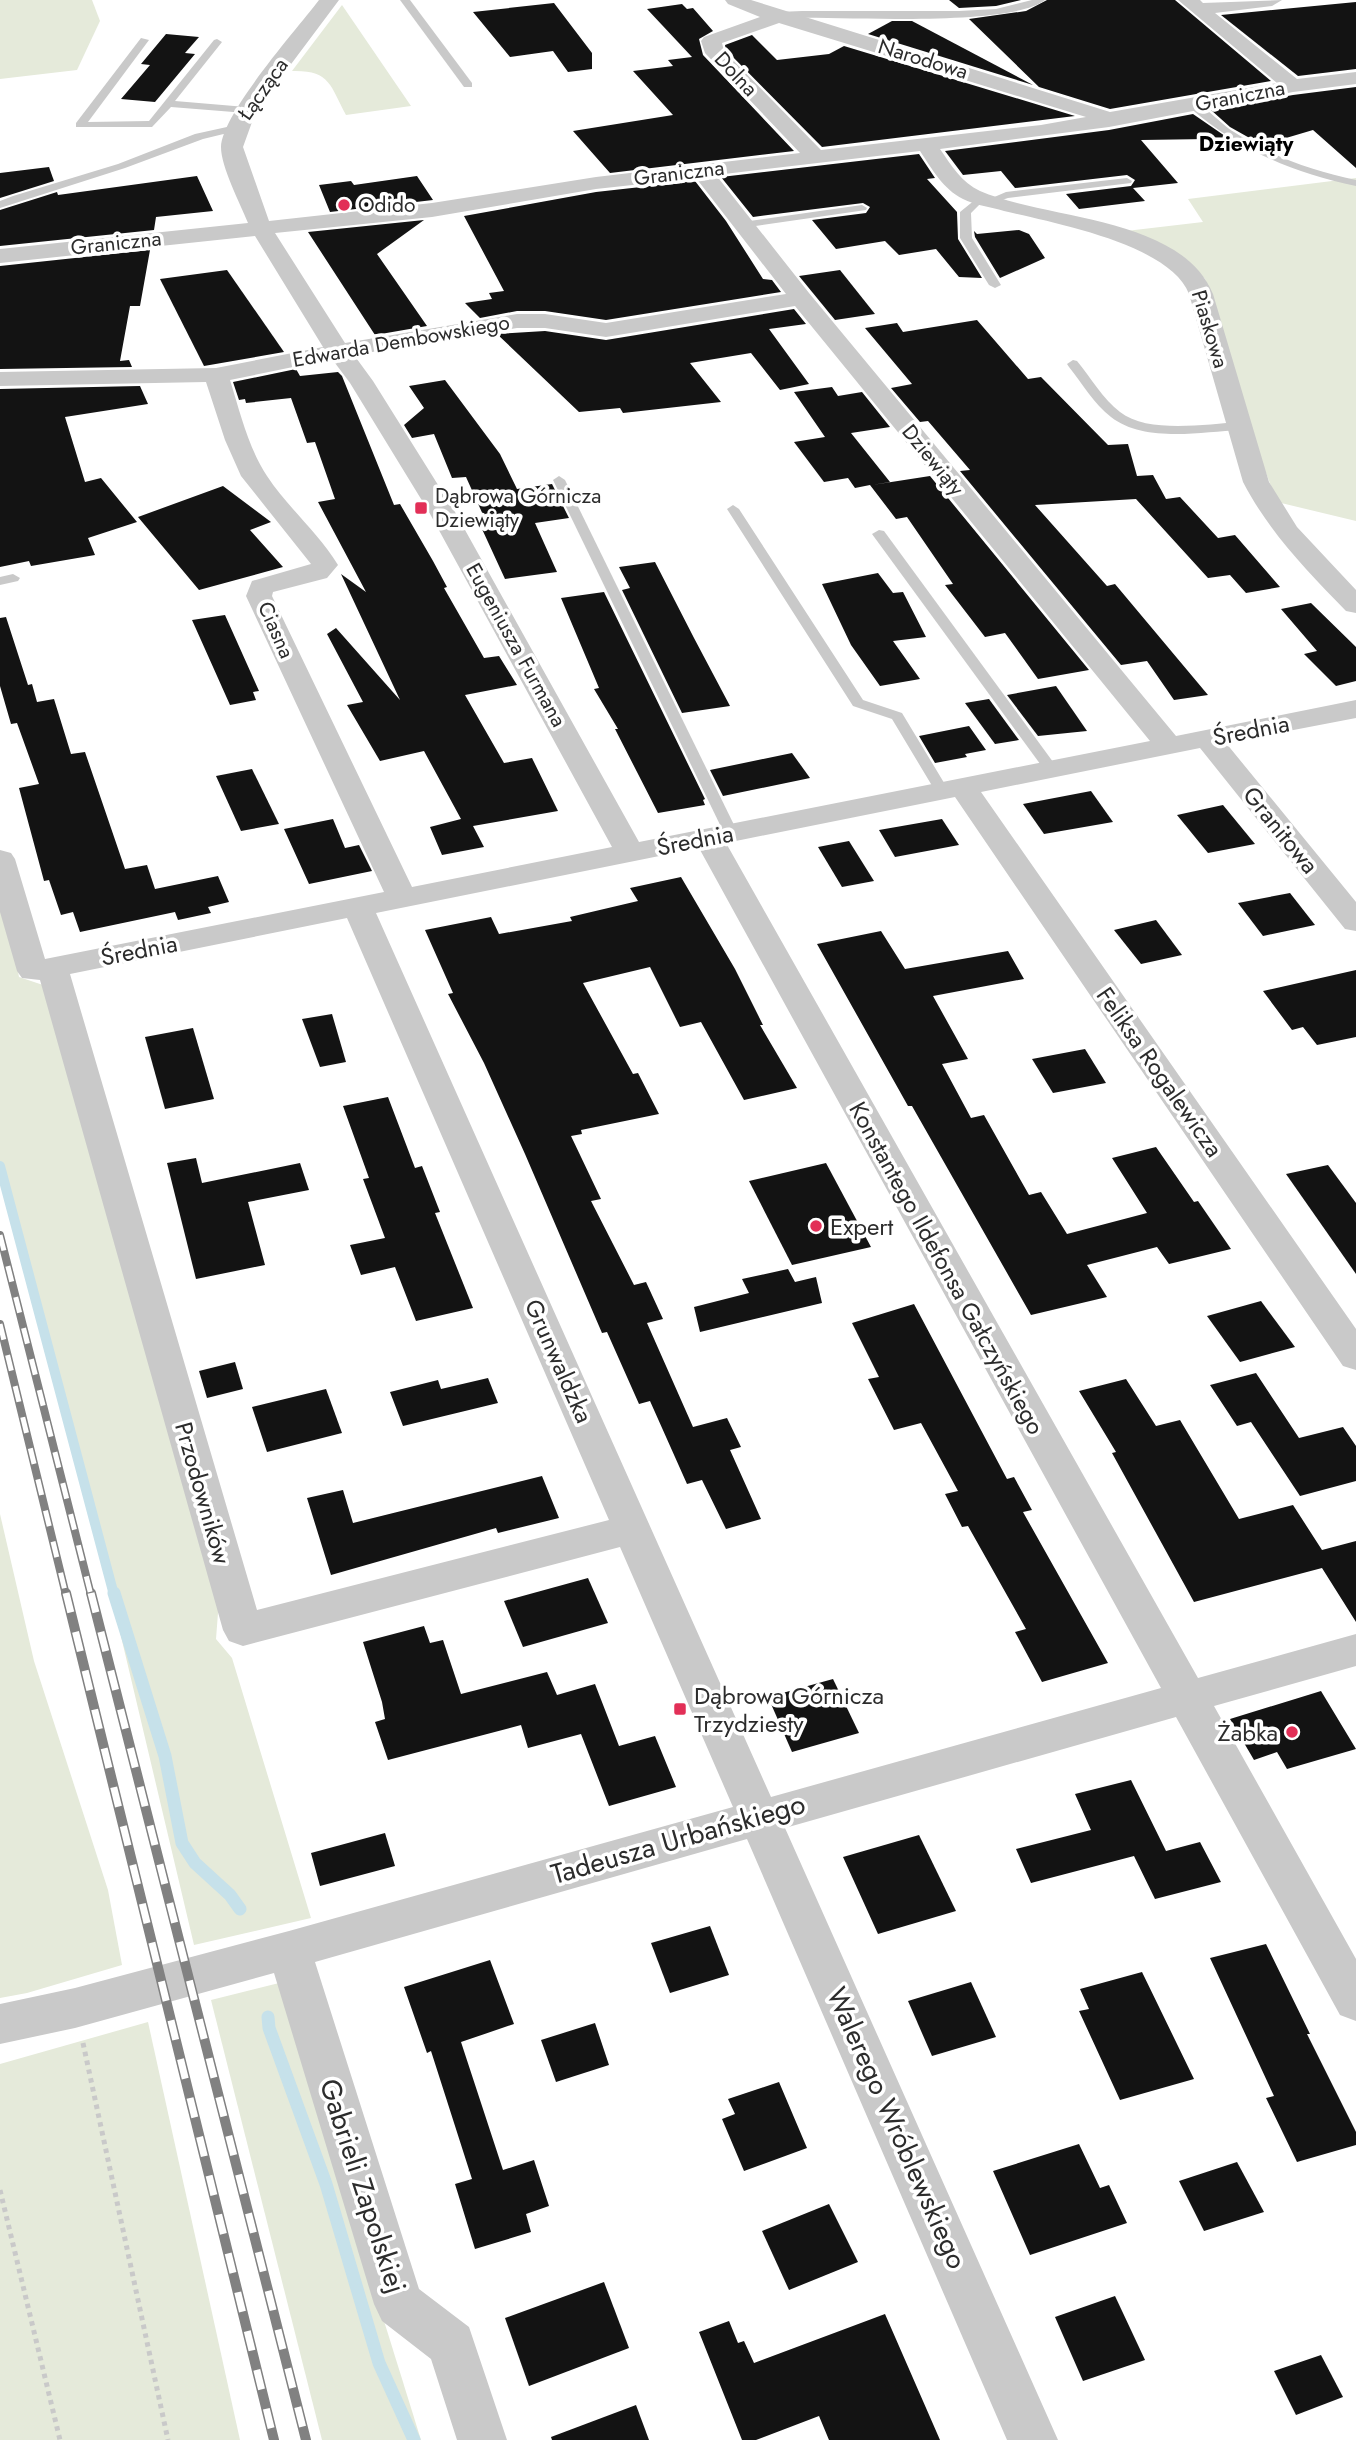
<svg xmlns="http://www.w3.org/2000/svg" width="1356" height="2440" font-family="Jost,sans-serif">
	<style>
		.green { fill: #e5eada }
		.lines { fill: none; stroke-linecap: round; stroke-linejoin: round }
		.stream-far1 { stroke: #c6e1ea; stroke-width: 10 }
		.stream { stroke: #c6e1ea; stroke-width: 13 }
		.building { fill: #131313 }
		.path { stroke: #c9c9c9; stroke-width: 5; stroke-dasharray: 4.5 4.5; stroke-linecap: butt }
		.service { fill: #c9c9c9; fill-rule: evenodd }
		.minor { fill: #c9c9c9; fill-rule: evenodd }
		.rail-far1-casing { stroke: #818181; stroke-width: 8 }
		.rail-casing { stroke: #818181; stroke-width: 10 }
		.rail-far1 { stroke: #fff; stroke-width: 5; stroke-dasharray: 16; stroke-linecap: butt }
		.rail { stroke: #fff; stroke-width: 7; stroke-dasharray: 20; stroke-linecap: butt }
		.poi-dot { fill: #e22f57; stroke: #fff; stroke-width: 2.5 }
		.labels { text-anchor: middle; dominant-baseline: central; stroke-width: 7; stroke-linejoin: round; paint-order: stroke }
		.far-street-label { font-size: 21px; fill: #2c2c2c; stroke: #fff }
		.far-neighbourhood-label { font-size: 21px; font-weight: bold; fill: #000; stroke: #fff }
		.far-poi-label { font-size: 21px; fill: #2c2c2c; stroke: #fff; text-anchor: start }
		.street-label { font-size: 24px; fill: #2c2c2c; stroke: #fff }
		.poi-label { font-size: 24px; fill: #2c2c2c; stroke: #fff; text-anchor: start }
		.near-street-label { font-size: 28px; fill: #2c2c2c; stroke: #fff }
	</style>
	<rect width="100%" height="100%" fill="#fff"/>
	<g class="green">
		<polygon points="0,0 92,0 100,21 77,70 0,79"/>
		<path d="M342,5L411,106L346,115C330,85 330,70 292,71Z"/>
		<polygon points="1356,178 1356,521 1277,502 1255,444 1219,319 1205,279 1187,260 1126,231 1203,222 1188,199"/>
		<polygon points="0,893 6,908 19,977 52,988 219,1600 216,1639 232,1658 311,1918 194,1945 115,1611 0,1166"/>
		<polygon points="0,1514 34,1661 108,1890 122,1965 27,1993 0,1998"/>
		<polygon points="279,1983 421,2440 322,2440 211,2000"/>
		<polygon points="148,2022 240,2440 0,2440 0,2064"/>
	</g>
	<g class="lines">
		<polyline class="stream-far1" points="0,1166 114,1595"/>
		<g class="stream">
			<polyline points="114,1593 165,1756 182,1843 195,1863 230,1895 240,1909"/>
			<polyline points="268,2017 269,2028 326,2184 379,2363 414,2440"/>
		</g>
	</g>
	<g class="building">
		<polygon points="949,0 1021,0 996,6 959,8"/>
		<polygon points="1047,0 1175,0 1271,81 1110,109 1039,87 969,19 1026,11"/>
		<polygon points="1356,2 1356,69 1298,76 1221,15"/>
		<polygon points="554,3 592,53 592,69 568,72 553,51 510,57 473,12"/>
		<polygon points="682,4 687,9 693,8 713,31 699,39 703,55 794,151 610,173 573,131 673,115 633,71 673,66 668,60 692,57 647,9"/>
		<polygon points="892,21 912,21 1033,85 868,34"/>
		<polygon points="166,34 199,37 185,53 195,54 155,102 121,99 150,65 141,64"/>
		<polygon points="752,35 777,60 829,54 844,46 1075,116 822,147 726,50 725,45"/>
		<polygon points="1356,87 1356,168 1313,130 1262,145 1230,127 1211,110 1293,95"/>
		<polygon points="1193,114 1241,147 1224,150 1208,139 1141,140 1178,183 1133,188 1145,201 1079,209 1066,194 1131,186 1135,180 1127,175 1015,188 1001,171 963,175 945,151 1109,130"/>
		<polygon points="919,154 935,178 927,179 957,212 958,239 982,278 959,277 936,249 899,255 885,241 836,249 812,220 866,213 870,207 863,203 753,217 721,177"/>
		<polygon points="49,167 54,181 0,198 0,173"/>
		<polygon points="197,176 213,211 156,217 154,230 0,246 0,210 57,192 58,195"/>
		<polygon points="417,176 433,200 330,212 319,185 351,181 354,185"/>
		<polygon points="695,181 726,221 763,279 772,280 781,292 606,320 545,311 517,311 480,318 465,303 492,299 489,293 504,291 464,216 596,192"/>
		<polygon points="424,220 377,254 427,326 375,335 308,232"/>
		<polygon points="1019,230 1029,234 1045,258 1000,278 975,237 974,231 977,234"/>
		<polygon points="150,250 140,306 130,306 120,361 129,360 132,367 0,369 0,266"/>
		<polygon points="227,270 284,352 204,366 160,279"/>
		<polygon points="840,270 875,314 835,320 799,276"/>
		<polygon points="794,309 806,324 769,329 809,384 780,390 751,353 690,363 721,402 623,413 620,408 579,412 497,334 545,331 606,340"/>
		<polygon points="977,320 1028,379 1041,377 1108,445 1128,444 1137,476 1153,475 1166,499 1180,497 1218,538 1235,535 1280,587 1246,593 1230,575 1208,578 1136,499 1035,505 1107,586 1115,584 1208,695 1174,700 1147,661 1121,665 960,471 970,470 928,421 920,422 891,388 912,384 865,328 897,323 903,332"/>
		<polygon points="296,369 300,376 338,372 342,376 394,505 400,504 433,561 447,587 444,588 484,658 499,656 517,685 465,695 504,763 532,758 558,811 473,826 484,847 442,855 430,827 461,819 424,751 380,761 347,705 363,702 327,634 336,628 400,700 341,574 366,592 318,502 335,499 315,442 307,443 291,398 246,403 245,399 239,400 233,382"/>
		<polygon points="445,380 500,454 517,489 552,484 569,518 535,523 557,572 505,579 482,529 489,528 466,477 452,478 434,434 412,438 404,425 424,408 409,386"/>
		<polygon points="140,386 148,404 65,417 85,482 101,478 137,522 88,538 95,555 31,566 29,561 0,567 0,389"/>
		<polygon points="832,387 838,396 862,392 890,427 851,433 890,482 872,485 930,476 1089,670 1038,679 1005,633 985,637 945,585 953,584 907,517 896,519 870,485 855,488 848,478 824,482 794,442 825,437 794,392"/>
		<polygon points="223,486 271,522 250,530 283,567 199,590 138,517"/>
		<polygon points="655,562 694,638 730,706 682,713 622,590 630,588 619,567"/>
		<polygon points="878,573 893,593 903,592 926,637 893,641 920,679 880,686 851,645 822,584"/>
		<polygon points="604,592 705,799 703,800 705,805 658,813 615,729 618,729 594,689 599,688 561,598"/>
		<polygon points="1311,603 1356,647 1356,681 1336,686 1304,654 1317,651 1281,609"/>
		<polygon points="225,615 259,691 253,692 256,700 230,705 192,620"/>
		<polygon points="6,617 28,685 32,684 37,702 54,699 71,754 85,752 125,869 147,865 155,889 218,876 229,902 208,907 211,913 178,920 175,912 80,932 73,912 61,915 49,880 44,881 19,788 39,784 17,723 11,724 0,686 0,618"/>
		<polygon points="1056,686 1087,731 1038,736 1007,695"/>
		<polygon points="989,699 1019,740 995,744 965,703"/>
		<polygon points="969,726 986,750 965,754 967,757 935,763 919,736"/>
		<polygon points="792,753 810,778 723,796 710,770"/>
		<polygon points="252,769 279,824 241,831 216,776"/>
		<polygon points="1091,791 1113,822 1044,834 1023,804"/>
		<polygon points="1223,805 1255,844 1208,853 1177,815"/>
		<polygon points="333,819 345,848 359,845 372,871 309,884 284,829"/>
		<polygon points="942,819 959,845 895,857 879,830"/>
		<polygon points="849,841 874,881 842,887 818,847"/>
		<polygon points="681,877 735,969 763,1025 760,1025 797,1088 744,1100 701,1022 680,1027 650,967 583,983 633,1074 638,1073 659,1114 581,1130 582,1134 571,1136 601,1199 591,1201 634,1285 646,1282 663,1319 647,1323 693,1427 727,1418 741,1447 730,1450 761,1519 726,1529 702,1480 687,1484 650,1401 639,1404 607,1332 602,1333 525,1154 484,1063 448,994 453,993 425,930 491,917 499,934 572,921 570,917 638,901 630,888"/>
		<polygon points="1290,893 1315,925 1263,936 1238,903"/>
		<polygon points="1156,920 1182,955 1141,964 1114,930"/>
		<polygon points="881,931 905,969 1008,951 1024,979 933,996 968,1059 942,1064 971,1118 984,1115 1029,1195 1041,1192 1067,1234 1147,1213 1112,1158 1156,1147 1194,1202 1198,1201 1231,1249 1169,1264 1157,1247 1087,1265 1107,1297 1031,1315 912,1106 908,1106 817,944"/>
		<polygon points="1356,970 1356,1037 1317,1045 1303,1027 1292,1030 1263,991"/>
		<polygon points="332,1014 346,1062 320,1067 302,1019"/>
		<polygon points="193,1028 214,1099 165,1109 145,1037"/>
		<polygon points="1085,1049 1106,1083 1053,1093 1032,1059"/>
		<polygon points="388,1097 415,1168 422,1166 440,1212 435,1213 473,1308 416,1321 395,1267 361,1275 350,1245 385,1238 363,1179 369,1178 343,1106"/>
		<polygon points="196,1158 202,1183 300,1163 309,1190 248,1202 265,1265 196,1279 167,1163"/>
		<polygon points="826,1163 871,1247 792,1265 749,1181"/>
		<polygon points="1328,1165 1356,1203 1356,1274 1286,1174"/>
		<polygon points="788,1269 795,1282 816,1277 822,1303 700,1332 694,1307 749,1293 742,1279"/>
		<polygon points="1261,1301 1295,1347 1240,1362 1207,1316"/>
		<polygon points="914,1304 1007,1479 1014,1477 1032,1510 1023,1512 1108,1663 1042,1682 1015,1632 1026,1629 968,1526 962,1527 945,1494 958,1491 921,1423 894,1430 868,1379 879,1377 852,1323"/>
		<polygon points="235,1362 243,1389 207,1398 199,1371"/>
		<polygon points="1256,1373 1299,1438 1343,1427 1356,1446 1356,1481 1300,1496 1251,1422 1237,1426 1210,1385"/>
		<polygon points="488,1378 498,1403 403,1426 390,1392 438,1380 441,1389"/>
		<polygon points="1126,1379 1156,1426 1180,1420 1239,1519 1293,1505 1322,1550 1356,1541 1356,1622 1322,1568 1194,1602 1112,1453 1116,1452 1079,1391"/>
		<polygon points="326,1389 342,1433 267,1452 252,1407"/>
		<polygon points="542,1476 559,1518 498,1533 496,1528 331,1575 307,1498 343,1490 353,1523"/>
		<polygon points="588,1578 608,1623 523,1647 504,1601"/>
		<polygon points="424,1626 430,1643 443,1640 461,1694 547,1672 557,1695 595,1684 619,1746 655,1736 676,1787 609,1806 581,1734 528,1748 521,1725 388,1760 375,1722 385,1719 382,1702 363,1642"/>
		<polygon points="833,1679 859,1733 792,1752 768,1697"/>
		<polygon points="1321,1691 1356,1749 1287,1769 1277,1752 1254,1760 1230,1719"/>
		<polygon points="1131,1780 1166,1851 1200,1842 1221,1882 1155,1899 1134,1856 1031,1883 1016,1849 1091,1830 1075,1794"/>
		<polygon points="385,1833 395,1866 320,1886 311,1853"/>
		<polygon points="919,1835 956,1911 878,1934 843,1857"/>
		<polygon points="710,1926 729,1975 670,1993 651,1943"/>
		<polygon points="1266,1944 1310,2034 1307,2034 1356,2132 1356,2145 1297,2162 1266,2098 1274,2096 1210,1958"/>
		<polygon points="490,1960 514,2024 461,2042 503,2170 534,2160 549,2206 526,2214 531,2232 475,2249 455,2184 472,2179 431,2051 427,2053 404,1987"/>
		<polygon points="1142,1972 1194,2079 1120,2100 1079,2011 1089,2009 1080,1989"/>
		<polygon points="971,1982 996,2037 932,2056 908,2001"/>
		<polygon points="595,2023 609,2065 556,2082 541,2040"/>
		<polygon points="779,2082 807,2148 744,2171 722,2119 735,2114 728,2099"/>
		<polygon points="1079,2144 1100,2188 1109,2185 1127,2223 1030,2255 993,2171"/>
		<polygon points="1237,2162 1264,2212 1204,2231 1179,2181"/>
		<polygon points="829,2204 858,2262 789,2290 762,2231"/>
		<polygon points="604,2282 629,2348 529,2386 505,2318"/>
		<polygon points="1115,2296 1145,2360 1083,2381 1055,2317"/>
		<polygon points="885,2314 940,2440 829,2440 819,2416 756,2440 742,2440 699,2332 729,2321 738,2343 744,2341 754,2363"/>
		<polygon points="1321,2355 1343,2397 1296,2415 1274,2371"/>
		<polygon points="636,2405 649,2440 552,2440 551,2437"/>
	</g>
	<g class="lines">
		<g class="path">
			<polyline points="83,2043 168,2440"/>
			<polyline points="0,2190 60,2440"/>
		</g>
		<g class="service">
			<polygon points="400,0 410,0 472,83 472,87 464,87"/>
			<path d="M1032,0H1045C1010,28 831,16 778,18L773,15L778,12L802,11H959L996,9Z"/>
			<polygon points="141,38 149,40 88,122 149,121 214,40 217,39 222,42 175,101 246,107 251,110 246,113 171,107 152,127 76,127 76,123"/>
			<path d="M1189,103C1204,102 1221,125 1234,132C1271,156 1313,171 1356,180V186C1293,173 1239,150 1189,107Z"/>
			<polygon points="236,125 240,126 240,130 203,139 125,168 0,208 0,201 13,196 118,164 195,134"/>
			<polygon points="1127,178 1132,181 1131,183 1008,198 990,204 985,201 1006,192"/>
			<polygon points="981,195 986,198 971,213 972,238 1001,285 995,288 989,285 960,238 960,212"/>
			<polygon points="862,205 867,208 866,210 742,228 736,225 742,222"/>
			<path d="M1073,360L1077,361C1091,378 1103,399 1120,412C1148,434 1206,424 1240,422L1246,426L1240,430C1201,432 1144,443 1111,417C1094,404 1082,383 1069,367L1067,364Z"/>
			<polygon points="559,476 565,480 738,833 736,836 731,837 724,833 553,480"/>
			<polygon points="733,505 739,509 863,700 902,713 949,791 947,794 937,794 892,719 853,706 727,509"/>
			<polygon points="879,530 884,531 1056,766 1058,769 1056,772 1046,772 872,534"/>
			<polygon points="13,574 20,578 18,581 0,585 0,577"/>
		</g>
		<path class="minor" d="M319,0H339L256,111L243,147L269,221L432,203L596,177L800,153L705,53L701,41L704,37L760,17L728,4L725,0H751L1110,112L1277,83L1178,0H1200L1203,3L1282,0L1272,6L1215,13L1297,79L1356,72V84L1293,92L1109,127L940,149C951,165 962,183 980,191C1047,220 1181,216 1213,294L1269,482L1297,527L1356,590V613L1346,611C1307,571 1269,532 1243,482L1189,294C1170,244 1053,223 1004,211C991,207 974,205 963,199C943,189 932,169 920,151L716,175L809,293L1176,736L1356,700V718L1226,743L1356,902V931L1345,929L1200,748L981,792L1356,1329V1370L1343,1366L955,797L726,843L1198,1678L1356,1634V1666L1214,1706L1356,1959V2021L1340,2015L1176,1717L785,1828L1058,2440H1007L747,1839L315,1962L419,2289L469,2327L507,2440H457L431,2359L382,2321L374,2304L274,1973L75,2028L0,2044V2004L75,1988L289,1931L733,1807L620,1547L243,1646L229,1641L223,1630L40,980L22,978L17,971L0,912V850L11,853L15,859L45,959L384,892L246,596L252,581L311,564L241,476L225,440L206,382L0,386V372L216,368L323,347L255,236L0,263V249L248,223C240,203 221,167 221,147C222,113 297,29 319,0ZM779,23L1086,117L1041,125L821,150L724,51L722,43ZM696,178L786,294L606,323L545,314H517L345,343L275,233L432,217L596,189ZM795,306L1150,741L639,842L455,512L373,381L354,355L517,328H545L606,337ZM332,359L350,383L429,512L612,847L412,887L272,596L273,592L327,578L338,565C318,532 288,508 267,476C248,447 240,412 230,380ZM699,848L1161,1688L771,1797L376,913ZM347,918L609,1520L257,1610L70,974Z"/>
		<defs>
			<g id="rail-far1">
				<polyline points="0,1235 91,1595"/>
				<polyline points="0,1324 66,1595"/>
			</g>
			<g id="rail">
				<polyline points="66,1593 274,2440"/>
				<polyline points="91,1593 306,2440"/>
			</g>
		</defs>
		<use href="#rail-far1" class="rail-far1-casing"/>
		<use href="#rail" class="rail-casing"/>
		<use href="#rail-far1" class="rail-far1"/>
		<use href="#rail" class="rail"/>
	</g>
	<g class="poi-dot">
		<circle cx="344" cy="205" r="7"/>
		<rect x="414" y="501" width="14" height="14" rx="3.5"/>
		<circle cx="816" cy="1226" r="7"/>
		<rect x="673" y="1702" width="14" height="14" rx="3.5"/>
		<circle cx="1292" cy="1732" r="7"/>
	</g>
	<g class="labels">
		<g class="far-street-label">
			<text transform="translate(923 59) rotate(17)">Narodowa</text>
			<text transform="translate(736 74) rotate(47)">Dolna</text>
			<text transform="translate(263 89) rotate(-55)">Łącząca</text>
			<text transform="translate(1240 96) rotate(-11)">Graniczna</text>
			<text transform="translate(679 173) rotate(-7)">Graniczna</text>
			<text transform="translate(116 243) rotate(-6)">Graniczna</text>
			<text transform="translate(1210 329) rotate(73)">Piaskowa</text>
			<text transform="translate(401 341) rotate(-10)">Edwarda Dembowskiego</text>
			<text transform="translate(933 460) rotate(51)">Dziewiąty</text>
			<text transform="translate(276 630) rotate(66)">Ciasna</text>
			<text transform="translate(516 645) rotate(61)">Eugeniusza Furmana</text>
		</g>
		<g class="far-neighbourhood-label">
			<text x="1246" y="144">Dziewiąty</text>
		</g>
		<g class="far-poi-label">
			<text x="358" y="205">Odido</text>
			<text x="435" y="496">Dąbrowa Górnicza<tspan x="435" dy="24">Dziewiąty</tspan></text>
		</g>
		<g class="street-label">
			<text transform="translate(1251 730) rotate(-11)">Średnia</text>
			<text transform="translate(1281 830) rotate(51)">Granitowa</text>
			<text transform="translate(695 840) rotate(-11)">Średnia</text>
			<text transform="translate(139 950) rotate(-11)">Średnia</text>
			<text transform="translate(1160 1072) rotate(55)">Feliksa Rogalewicza</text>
			<text transform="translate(947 1268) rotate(61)">Konstantego Ildefonsa Gałczyńskiego</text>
			<text transform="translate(559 1361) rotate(66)">Grunwaldzka</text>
			<text transform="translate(203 1493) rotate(74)">Przodowników</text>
		</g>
		<g class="poi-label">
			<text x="830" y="1226">Expert</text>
			<text x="694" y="1695">Dąbrowa Górnicza<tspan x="694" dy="28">Trzydziesty</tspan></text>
			<text x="1278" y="1732" text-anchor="end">Żabka</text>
		</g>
		<g class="near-street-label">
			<text transform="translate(678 1839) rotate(-16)">Tadeusza Urbańskiego</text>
			<text transform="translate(897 2128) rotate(66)">Walerego Wróblewskiego</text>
			<text transform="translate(363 2186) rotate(72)">Gabrieli Zapolskiej</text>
		</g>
	</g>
</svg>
